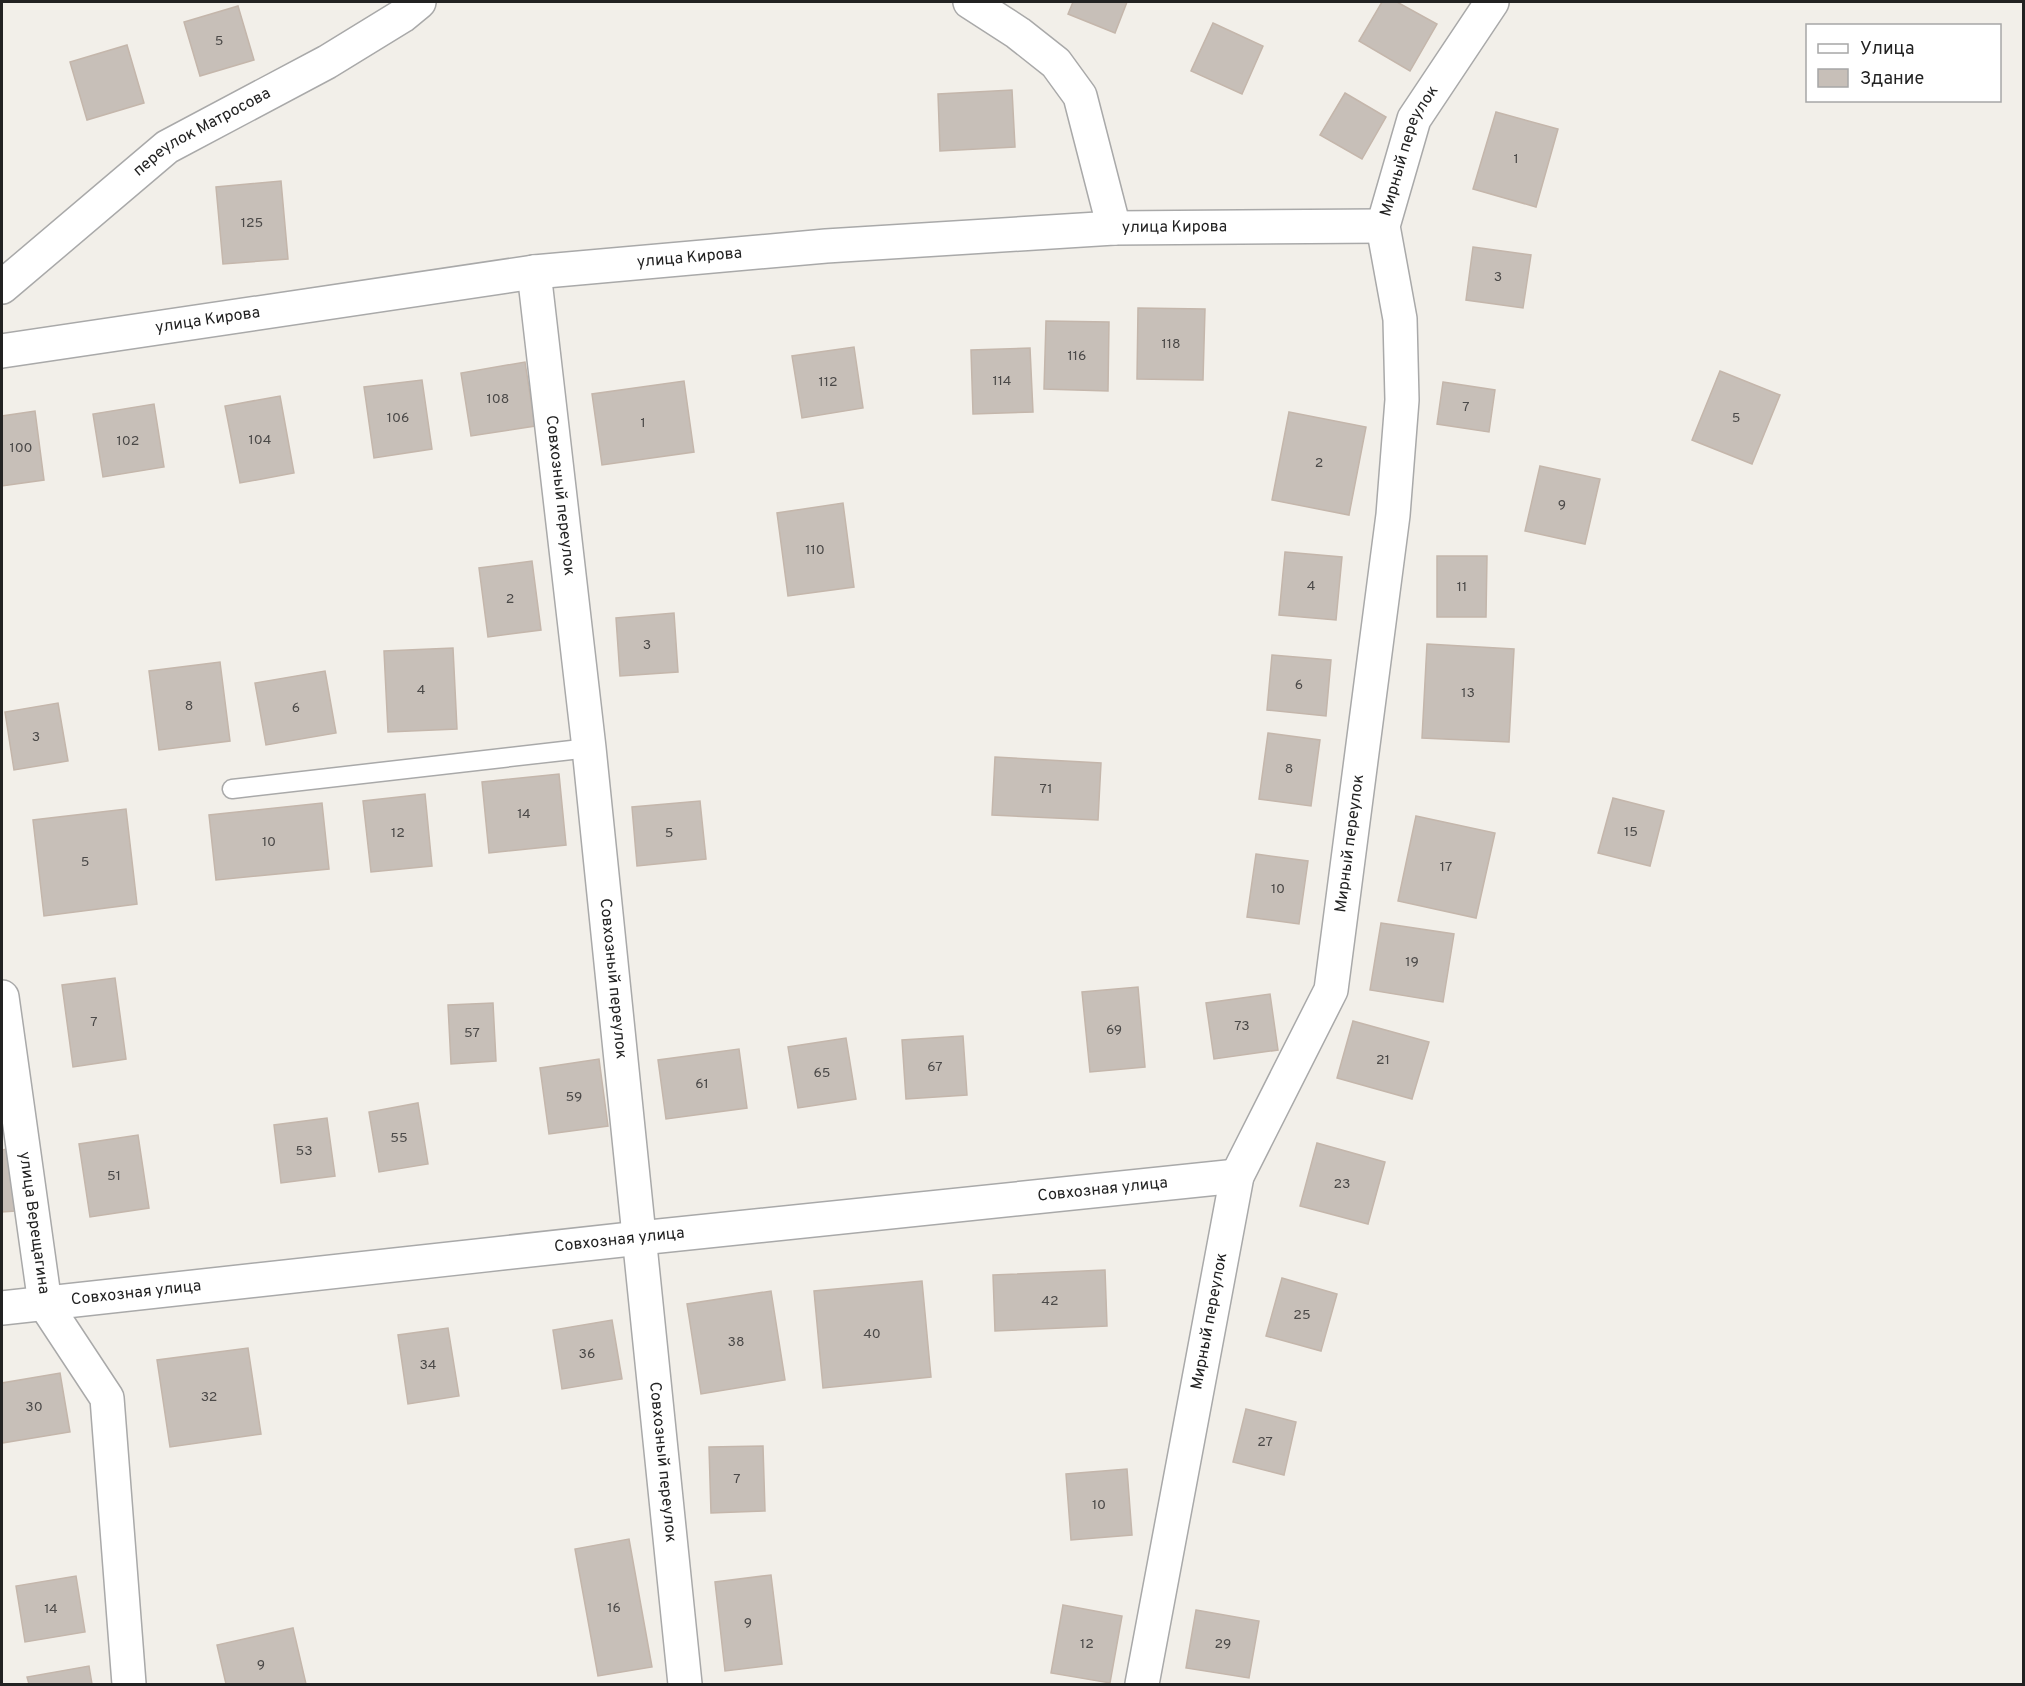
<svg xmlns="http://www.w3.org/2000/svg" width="2025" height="1686" font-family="Overpass,sans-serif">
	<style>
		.building { fill: #c7bfb8; stroke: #c4b6ab; stroke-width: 1.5 }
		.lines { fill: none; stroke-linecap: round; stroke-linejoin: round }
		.service-casing { stroke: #a9a9a9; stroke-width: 21 }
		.minor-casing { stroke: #a9a9a9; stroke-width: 36 }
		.service { stroke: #fff; stroke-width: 18 }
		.minor { stroke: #fff; stroke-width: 33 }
		.labels { text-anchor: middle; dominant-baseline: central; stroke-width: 4.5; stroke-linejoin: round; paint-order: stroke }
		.number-label { font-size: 14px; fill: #4b4948 }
		.street-label { font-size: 16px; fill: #222; stroke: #fff }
	</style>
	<rect width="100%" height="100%" fill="#f2efe9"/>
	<g class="building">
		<polygon points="1073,2 1127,2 1115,33 1068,14"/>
		<polygon points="1382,2 1397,2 1437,24 1410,71 1359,41"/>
		<polygon points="238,6 254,60 200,76 184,22"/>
		<polygon points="1213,23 1263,46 1242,94 1191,71"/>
		<polygon points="127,45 144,103 87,120 70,62"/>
		<polygon points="1012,90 1015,147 940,151 938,94"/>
		<polygon points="1345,93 1386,117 1362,159 1320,135"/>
		<polygon points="1496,112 1558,129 1536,207 1473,189"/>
		<polygon points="281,181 288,259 223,264 216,187"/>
		<polygon points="1473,247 1531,255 1523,308 1466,300"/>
		<polygon points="1138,308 1205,309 1203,380 1137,379"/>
		<polygon points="1046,321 1109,322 1108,391 1044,389"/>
		<polygon points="854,347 863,408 802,418 792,356"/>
		<polygon points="1030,348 1033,412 973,414 971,350"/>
		<polygon points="525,362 535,426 471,436 461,373"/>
		<polygon points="1720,371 1780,395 1752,464 1692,440"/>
		<polygon points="422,380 432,449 374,458 364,387"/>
		<polygon points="684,381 694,452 602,465 592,394"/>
		<polygon points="1443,382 1495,390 1489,432 1437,424"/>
		<polygon points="280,396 294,473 240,483 225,406"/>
		<polygon points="154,404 164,467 103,477 93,414"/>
		<polygon points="35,411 44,480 2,486 2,416"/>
		<polygon points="1289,412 1366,427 1349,515 1272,500"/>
		<polygon points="1540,466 1600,479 1585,544 1525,531"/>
		<polygon points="843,503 854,587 788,596 777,513"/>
		<polygon points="1285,552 1342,557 1336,620 1279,615"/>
		<polygon points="1437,556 1487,556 1486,617 1437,617"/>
		<polygon points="532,561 541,630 488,637 479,568"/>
		<polygon points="674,613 678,672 620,676 616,618"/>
		<polygon points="1427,644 1514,649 1509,742 1422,738"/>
		<polygon points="453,648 457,729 388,732 384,651"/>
		<polygon points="1272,655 1331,660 1326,716 1267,710"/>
		<polygon points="220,662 230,741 159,750 149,671"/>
		<polygon points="325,671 336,733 266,745 255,683"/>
		<polygon points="58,703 68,761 14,770 5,712"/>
		<polygon points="1268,733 1320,740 1311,806 1259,799"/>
		<polygon points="995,757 1101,763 1098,820 992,815"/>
		<polygon points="559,774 566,845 489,853 482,782"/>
		<polygon points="425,794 432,866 371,872 363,801"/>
		<polygon points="1613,798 1664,811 1650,866 1598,853"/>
		<polygon points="700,801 706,859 637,866 632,807"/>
		<polygon points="322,803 329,869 216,880 209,815"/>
		<polygon points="126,809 137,904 44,916 33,820"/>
		<polygon points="1416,816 1495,833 1476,918 1398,901"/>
		<polygon points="1256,854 1308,861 1299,924 1247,917"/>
		<polygon points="1381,923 1454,934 1443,1002 1370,990"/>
		<polygon points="115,978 126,1059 73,1067 62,985"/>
		<polygon points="1138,987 1145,1067 1090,1072 1082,992"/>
		<polygon points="1270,994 1278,1050 1214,1059 1206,1003"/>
		<polygon points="493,1003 496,1061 451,1064 448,1005"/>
		<polygon points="1353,1021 1429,1042 1412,1099 1337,1078"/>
		<polygon points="963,1036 967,1095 906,1099 902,1040"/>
		<polygon points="846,1038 856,1099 798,1108 788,1047"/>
		<polygon points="739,1049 747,1108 666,1119 658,1060"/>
		<polygon points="599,1059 608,1126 549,1134 540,1068"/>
		<polygon points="418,1103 428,1164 379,1172 369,1112"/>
		<polygon points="327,1118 335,1176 281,1183 274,1125"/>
		<polygon points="138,1135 149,1208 90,1217 79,1144"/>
		<polygon points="1317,1143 1385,1162 1368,1224 1300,1206"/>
		<polygon points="7,1149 15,1211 2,1212 2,1150"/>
		<polygon points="1105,1270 1107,1326 995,1331 993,1275"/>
		<polygon points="1282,1278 1337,1294 1321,1351 1266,1336"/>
		<polygon points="922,1281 931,1377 823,1388 814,1291"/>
		<polygon points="771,1291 785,1380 701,1394 687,1304"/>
		<polygon points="612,1320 622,1379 562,1389 553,1330"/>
		<polygon points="448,1328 459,1396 408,1404 398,1335"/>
		<polygon points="248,1348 261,1434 170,1447 157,1360"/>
		<polygon points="60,1373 70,1432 2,1443 2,1383"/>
		<polygon points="1246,1409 1296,1422 1284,1475 1233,1462"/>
		<polygon points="763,1446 765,1511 711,1513 709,1447"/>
		<polygon points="1127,1469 1132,1535 1071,1540 1066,1474"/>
		<polygon points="629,1539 652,1667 598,1676 575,1549"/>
		<polygon points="771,1575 782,1664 725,1671 715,1582"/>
		<polygon points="76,1576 85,1632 25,1642 16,1586"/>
		<polygon points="1063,1605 1122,1616 1110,1683 1051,1673"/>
		<polygon points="1196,1610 1259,1621 1249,1678 1186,1668"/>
		<polygon points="293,1628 306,1684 226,1684 217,1645"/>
		<polygon points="89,1666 92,1684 29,1684 27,1677"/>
	</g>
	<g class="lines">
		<defs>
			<polyline id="service" points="232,789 589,748"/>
			<g id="minor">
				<polyline points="970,2 1018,33 1056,63 1080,96 1114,228"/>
				<path id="s1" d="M534,272L589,748L685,1684"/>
				<path id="s2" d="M2,287L167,147L327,62L402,16L419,2"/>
				<path id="s3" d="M2,351L534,272L826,246L1114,228L1383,226"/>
				<path id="s4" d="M2,997L45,1304L107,1398L129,1684"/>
				<path id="s5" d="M2,1308L640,1238L1237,1176"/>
				<path id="s6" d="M1142,1684L1237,1176L1331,990L1393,515L1402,400L1400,319L1383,226L1414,119L1492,2"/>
			</g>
		</defs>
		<use href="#service" class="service-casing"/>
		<use href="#minor" class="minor-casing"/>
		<use href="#service" class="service"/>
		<use href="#minor" class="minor"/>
	</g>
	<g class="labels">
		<g class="number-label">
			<text x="219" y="41">5</text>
			<text x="1516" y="159">1</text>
			<text x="252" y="223">125</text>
			<text x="1498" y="277">3</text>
			<text x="1171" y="344">118</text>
			<text x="1077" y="356">116</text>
			<text x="1002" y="381">114</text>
			<text x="828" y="382">112</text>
			<text x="498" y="399">108</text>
			<text x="1466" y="407">7</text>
			<text x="398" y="418">106</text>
			<text x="1736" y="418">5</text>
			<text x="643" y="423">1</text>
			<text x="260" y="440">104</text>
			<text x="128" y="441">102</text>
			<text x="21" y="448">100</text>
			<text x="1319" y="463">2</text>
			<text x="1562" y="505">9</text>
			<text x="815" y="550">110</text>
			<text x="1311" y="586">4</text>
			<text x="1462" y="587">11</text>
			<text x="510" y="599">2</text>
			<text x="647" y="645">3</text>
			<text x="1299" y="685">6</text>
			<text x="421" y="690">4</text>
			<text x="1468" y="693">13</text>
			<text x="189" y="706">8</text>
			<text x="296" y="708">6</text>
			<text x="36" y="737">3</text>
			<text x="1289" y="769">8</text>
			<text x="1046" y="789">71</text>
			<text x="524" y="814">14</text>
			<text x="1631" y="832">15</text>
			<text x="398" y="833">12</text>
			<text x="669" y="833">5</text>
			<text x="269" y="842">10</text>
			<text x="85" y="862">5</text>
			<text x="1446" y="867">17</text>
			<text x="1278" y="889">10</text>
			<text x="1412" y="962">19</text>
			<text x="94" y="1022">7</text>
			<text x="1242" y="1026">73</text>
			<text x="1114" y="1030">69</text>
			<text x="472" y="1033">57</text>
			<text x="1383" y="1060">21</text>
			<text x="935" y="1067">67</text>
			<text x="822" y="1073">65</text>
			<text x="702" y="1084">61</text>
			<text x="574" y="1097">59</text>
			<text x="399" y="1138">55</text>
			<text x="304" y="1151">53</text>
			<text x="114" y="1176">51</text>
			<text x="1342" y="1184">23</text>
			<text x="1050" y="1301">42</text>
			<text x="1302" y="1315">25</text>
			<text x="872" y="1334">40</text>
			<text x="736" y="1342">38</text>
			<text x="587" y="1354">36</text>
			<text x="428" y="1365">34</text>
			<text x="209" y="1397">32</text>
			<text x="34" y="1407">30</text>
			<text x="1265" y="1442">27</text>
			<text x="737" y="1479">7</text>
			<text x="1099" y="1505">10</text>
			<text x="614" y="1608">16</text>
			<text x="51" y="1609">14</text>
			<text x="748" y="1623">9</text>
			<text x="1087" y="1644">12</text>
			<text x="1223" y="1644">29</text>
			<text x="261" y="1665">9</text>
		</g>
		<g class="street-label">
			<text stroke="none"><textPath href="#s2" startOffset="254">переулок Матросова</textPath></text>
			<text stroke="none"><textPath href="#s6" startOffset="1575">Мирный переулок</textPath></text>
			<text stroke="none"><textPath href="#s3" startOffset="1180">улица Кирова</textPath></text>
			<text stroke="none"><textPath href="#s3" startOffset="694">улица Кирова</textPath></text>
			<text stroke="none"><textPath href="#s3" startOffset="208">улица Кирова</textPath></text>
			<text stroke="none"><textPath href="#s1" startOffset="225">Совхозный переулок</textPath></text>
			<text stroke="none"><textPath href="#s6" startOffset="873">Мирный переулок</textPath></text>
			<text stroke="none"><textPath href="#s1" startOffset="711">Совхозный переулок</textPath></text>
			<text stroke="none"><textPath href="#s5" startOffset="1107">Совхозная улица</textPath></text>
			<text stroke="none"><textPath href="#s4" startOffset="228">улица Верещагина</textPath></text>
			<text stroke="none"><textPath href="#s5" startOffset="621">Совхозная улица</textPath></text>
			<text stroke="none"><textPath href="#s5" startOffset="135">Совхозная улица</textPath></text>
			<text stroke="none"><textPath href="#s6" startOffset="369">Мирный переулок</textPath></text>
			<text stroke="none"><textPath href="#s1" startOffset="1197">Совхозный переулок</textPath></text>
		</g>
	</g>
	<rect width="2025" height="1686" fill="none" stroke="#222222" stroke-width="6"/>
	<rect x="1806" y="24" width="195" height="78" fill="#ffffff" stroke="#a7a7a7" stroke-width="1.5"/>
	<rect x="1818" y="44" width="30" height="9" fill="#ffffff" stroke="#a7a7a7" stroke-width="1.5"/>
	<text x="1860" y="54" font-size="18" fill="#222222">Улица</text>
	<rect x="1818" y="69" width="30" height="18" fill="#c7bfb8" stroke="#a7a7a7" stroke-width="1.5"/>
	<text x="1860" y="84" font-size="18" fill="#222222">Здание</text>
</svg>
